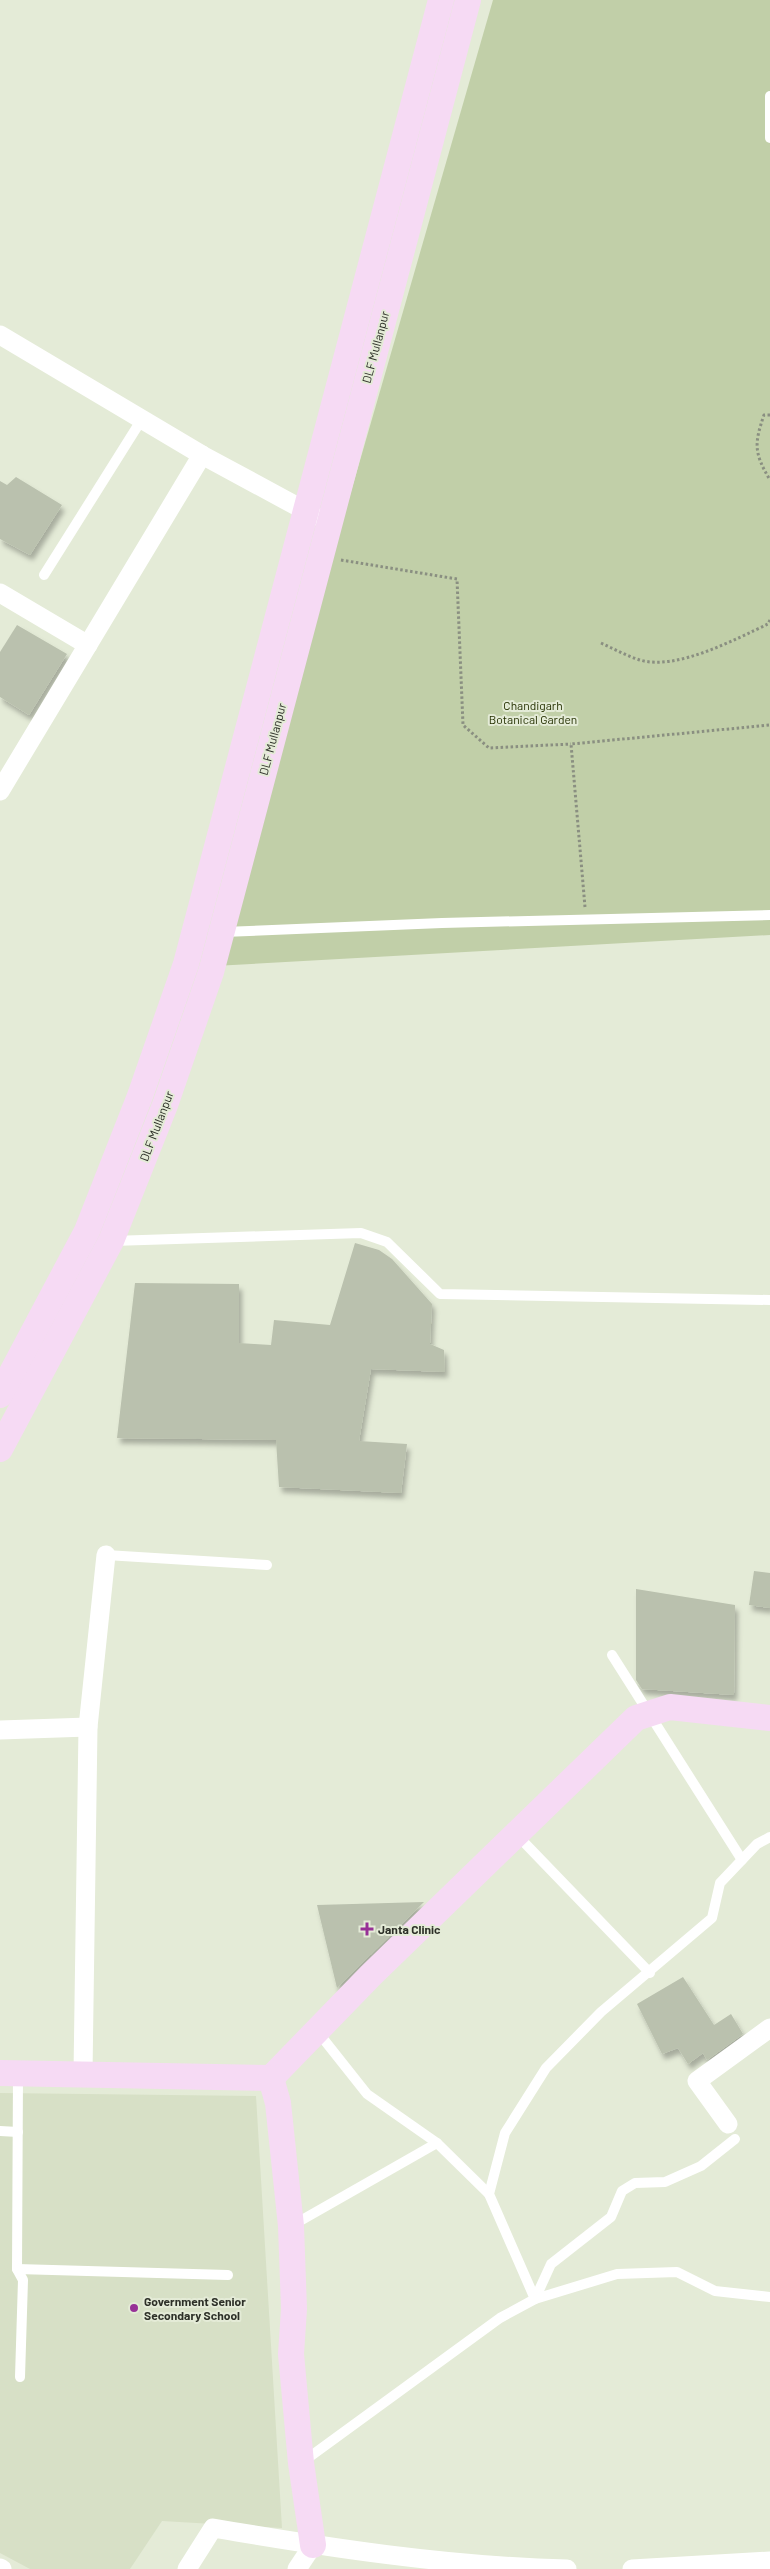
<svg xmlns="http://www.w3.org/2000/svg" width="770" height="2569" font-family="Barlow,sans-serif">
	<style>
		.built { fill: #d7e0c6 }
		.green { fill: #c1cfa8 }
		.building { fill: #bac1ae; filter: url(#shadow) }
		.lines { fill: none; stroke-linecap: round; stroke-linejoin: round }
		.path { stroke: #8a8f81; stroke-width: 3; stroke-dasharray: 2.5 2.5; stroke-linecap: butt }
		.lane { stroke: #fff; stroke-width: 10 }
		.street { stroke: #fff; stroke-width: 19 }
		.secondary { stroke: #f6daf4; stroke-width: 26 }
		.poi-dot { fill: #973196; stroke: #e4ebd7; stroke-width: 2 }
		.labels { text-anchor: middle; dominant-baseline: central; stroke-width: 4; stroke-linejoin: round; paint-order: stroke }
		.street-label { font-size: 12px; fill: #2d3028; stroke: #e4ebd7 }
		.park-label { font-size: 12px; fill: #253102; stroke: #e4ebd7 }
		.poi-label { font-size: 12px; font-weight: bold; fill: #2d3028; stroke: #e4ebd7; text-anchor: start }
	</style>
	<defs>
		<filter id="shadow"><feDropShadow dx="3" dy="5.5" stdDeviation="2.5" flood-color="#0004"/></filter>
	</defs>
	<rect width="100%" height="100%" fill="#e4ebd7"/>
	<polygon class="built" points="0,2093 256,2096 282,2528 162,2521 130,2569 30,2569 0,2553"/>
	<polygon class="green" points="493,0 770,0 770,935 214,966"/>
	<g class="building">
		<polygon points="16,477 62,505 30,555 0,539 0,481 7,485"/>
		<polygon points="17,625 67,654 29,715 0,697 0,652"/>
		<polygon points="355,1243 379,1250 392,1259 432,1304 430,1344 444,1350 445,1372 371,1369 359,1441 407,1444 401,1493 279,1487 276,1440 117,1438 135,1283 239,1284 239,1343 271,1345 274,1320 330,1325"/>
		<polygon points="754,1571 770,1573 770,1608 749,1605"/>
		<polygon points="636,1589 735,1605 734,1695 642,1689 636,1680"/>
		<polygon points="424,1902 361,1964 337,1988 317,1905"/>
		<polygon points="683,1977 714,2025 731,2014 743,2034 707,2060 703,2053 688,2064 678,2048 662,2054 637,2004"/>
	</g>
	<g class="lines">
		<g class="path">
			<path d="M770,415H764C754,444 754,453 770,480"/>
			<polyline points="341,560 457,579 463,725 489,748 571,744"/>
			<path d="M601,643C614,649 627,656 640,660C676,671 736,639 768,624L770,620"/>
			<polyline points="585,907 571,744 770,725"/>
		</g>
		<g class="lane">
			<polyline points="770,96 770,138"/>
			<polyline points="44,575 142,419"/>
			<polyline points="223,932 442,923 770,915"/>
			<polyline points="112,1241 361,1233 387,1242 440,1294 770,1300"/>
			<polyline points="106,1555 267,1565"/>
			<polyline points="612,1655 742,1860"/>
			<polyline points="517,1835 650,1973"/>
			<polyline points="317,2031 367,2094 437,2143 489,2194"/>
			<polyline points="18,2074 17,2269 23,2280 20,2377"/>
			<polyline points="0,2131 18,2132"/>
			<polyline points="293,2225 437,2143"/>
			<polyline points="17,2269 228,2275"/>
			<polyline points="535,2299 489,2194 505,2133 546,2068 601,2012 712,1918 720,1883 757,1844 770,1837"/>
			<polyline points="535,2299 551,2264 611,2217 622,2191 635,2183 665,2182 701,2166 735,2139"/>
			<polyline points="304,2461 500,2318 535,2299 617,2274 677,2272 715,2291 770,2297"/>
		</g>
		<g class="street">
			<polyline points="0,335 202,455 315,516"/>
			<polyline points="0,593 88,645"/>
			<polyline points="0,791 202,455"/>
			<polyline points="0,1730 88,1727"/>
			<polyline points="83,2073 88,1727 106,1555"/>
			<polyline points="728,2124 697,2081 770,2028"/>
			<polyline points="0,2568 2,2569"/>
			<path d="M187,2569L213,2528C330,2548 448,2566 567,2569"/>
			<polyline points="297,2569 313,2545"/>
			<polyline points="632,2569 770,2561"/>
		</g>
		<g class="secondary">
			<polyline points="0,1395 87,1231 140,1096 186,964 441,0"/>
			<polyline points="0,1449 111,1241 165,1105 211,972 468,0"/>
			<polyline points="0,2073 271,2078 371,1975 636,1718 670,1707 770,1718"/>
			<polyline points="271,2078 278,2103 291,2226 294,2309 291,2354 301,2463 313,2545"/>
		</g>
	</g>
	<g class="poi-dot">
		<path d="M364.5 1921.5h5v5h5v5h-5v5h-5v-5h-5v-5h5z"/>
		<circle cx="134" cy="2308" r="5"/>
	</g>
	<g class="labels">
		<g class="street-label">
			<text transform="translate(375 347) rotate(-75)">DLF Mullanpur</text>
			<text transform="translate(272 739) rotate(-75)">DLF Mullanpur</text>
			<text transform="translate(156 1126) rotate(-69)">DLF Mullanpur</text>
		</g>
		<g class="park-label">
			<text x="533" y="705">Chandigarh<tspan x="533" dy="14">Botanical Garden</tspan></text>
		</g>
		<g class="poi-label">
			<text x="378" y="1929">Janta Clinic</text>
			<text x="144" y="2301">Government Senior<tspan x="144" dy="14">Secondary School</tspan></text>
		</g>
	</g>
</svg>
